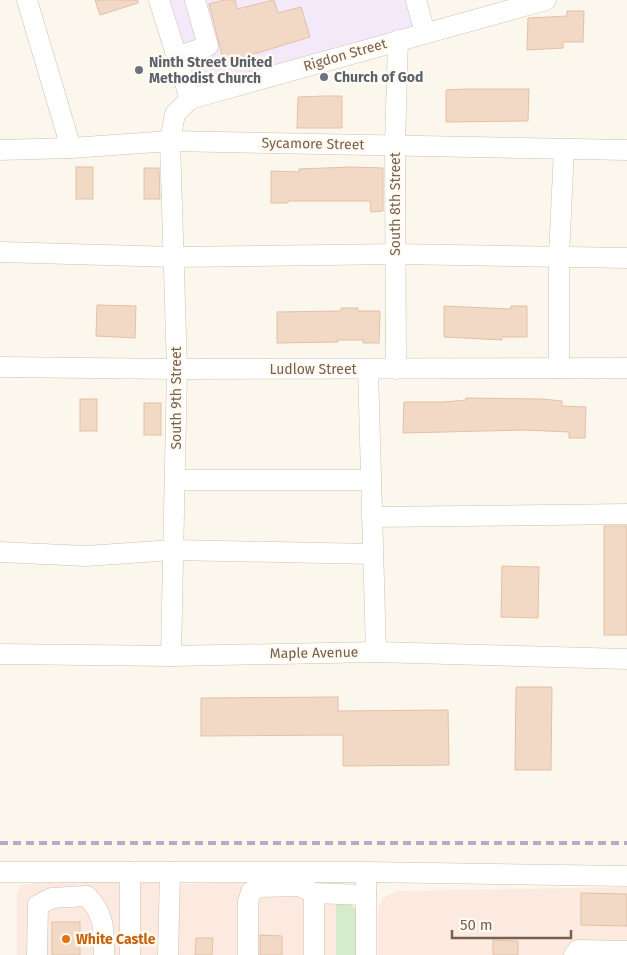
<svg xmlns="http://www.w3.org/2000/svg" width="627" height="955" font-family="'Fira Sans',sans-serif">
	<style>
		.commercial { fill: #fceae1 }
		.education { fill: #f4e9f9 }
		.green { fill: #d6ebca }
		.building { fill: #f1d9c5; stroke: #e3c0a6 }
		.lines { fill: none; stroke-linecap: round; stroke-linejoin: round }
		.minor-casing { stroke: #cfc0b1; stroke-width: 21 }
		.minor { stroke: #fff; stroke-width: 20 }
		.rail { stroke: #bba9c8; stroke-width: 4; stroke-dasharray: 8 5; stroke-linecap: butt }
		.worship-dot { fill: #6b7280; stroke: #fffbf3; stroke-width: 2 }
		.food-dot { fill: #e8710a; stroke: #fffbf3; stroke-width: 2 }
		.labels { text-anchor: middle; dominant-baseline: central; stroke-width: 5; stroke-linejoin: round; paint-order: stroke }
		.street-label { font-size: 14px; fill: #78604f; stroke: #fffbf3 }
		.worship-label { font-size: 14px; font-weight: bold; fill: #5b616d; stroke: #fffbf3; text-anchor: start }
		.food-label { font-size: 14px; font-weight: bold; fill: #c56008; stroke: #fffbf3; text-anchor: start }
	</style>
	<rect width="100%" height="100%" fill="#fcf7ed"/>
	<g class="commercial">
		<polygon points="61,880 182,884 302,880 336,882 336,955 17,955 17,893 21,885"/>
		<polygon points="627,887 627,955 378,955 378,908 383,898 396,891"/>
	</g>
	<polygon class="education" points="159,0 416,0 425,33 190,99"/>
	<polygon class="green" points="336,902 350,903 357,910 358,955 336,955"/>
	<g class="building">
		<polygon points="95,0 138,0 138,3 100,15"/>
		<polygon points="224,0 235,0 237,9 274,0 278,13 301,7 310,37 224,63 209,4"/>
		<polygon points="567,11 584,11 583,42 563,42 563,48 527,50 528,18 567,16"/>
		<polygon points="465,89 529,89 528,121 446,122 446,90"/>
		<polygon points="325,96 342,96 342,128 297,128 298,97"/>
		<rect x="76" y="167" width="17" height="32"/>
		<polygon points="351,167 383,168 383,211 371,212 370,201 288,201 288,203 271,203 271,171 299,172 299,169"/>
		<polygon points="144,168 159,168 160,199 144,199"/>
		<polygon points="97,305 136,306 135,338 96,336"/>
		<polygon points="444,306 511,309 511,306 527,306 527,337 502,337 502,340 444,337"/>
		<polygon points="341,308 358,308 358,311 380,311 379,343 363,343 363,340 338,340 338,342 277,343 277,312 341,311"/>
		<polygon points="466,398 542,399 562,401 562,406 586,407 585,438 569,438 569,432 525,430 403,433 404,402 444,402 466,400"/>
		<rect x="80" y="399" width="17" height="32"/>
		<rect x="144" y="403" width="17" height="32"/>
		<rect x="604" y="526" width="23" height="109"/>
		<polygon points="502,566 539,567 538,618 501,617"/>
		<polygon points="516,687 552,687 551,770 515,770"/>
		<polygon points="338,697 338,711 448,710 449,765 343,766 343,735 201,736 201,698"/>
		<polygon points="581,893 627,894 627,926 581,925"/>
		<rect x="52" y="922" width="28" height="33"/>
		<polygon points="260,935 282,936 282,955 260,955"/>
		<polygon points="196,938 213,938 212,955 195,955"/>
		<polygon points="493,940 518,941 518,955 493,955"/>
	</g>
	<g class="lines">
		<defs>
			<g id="minor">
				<polyline points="27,0 71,148"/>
				<polyline points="159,0 190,99"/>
				<polyline points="416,0 425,33"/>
				<polyline points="177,57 208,46 195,0"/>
				<polyline points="0,150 71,148 170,141 627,150"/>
				<polyline points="0,252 174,257 396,254 627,258"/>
				<polyline points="0,367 177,369 627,368"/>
				<polyline points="559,368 559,256 564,149"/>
				<polyline points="368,369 376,652"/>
				<polyline points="396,369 395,145 398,40"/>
				<polyline points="175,480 371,480"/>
				<polyline points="372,517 627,514"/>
				<polyline points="0,552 86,556 173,550 373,554"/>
				<polyline points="0,654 171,656 376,652 627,659"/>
				<polyline points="171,656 177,369 170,141 175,114 190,99 546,0"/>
				<polyline points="0,872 366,872 627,876"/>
				<polyline points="366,882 366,955"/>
				<path d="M37,955L38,905L52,898L87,896C105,915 104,930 104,955"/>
				<polyline points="130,955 130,872"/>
				<polyline points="168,955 170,872"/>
				<polyline points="248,955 248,902 251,892 258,887 299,886 314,893"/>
				<polyline points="314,955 314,893 366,895"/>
				<polyline points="574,955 578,950 627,951"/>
			</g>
		</defs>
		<use href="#minor" class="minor-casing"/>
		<use href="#minor" class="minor"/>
		<polyline class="rail" points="0,843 627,843"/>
	</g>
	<g class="worship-dot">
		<circle cx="139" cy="70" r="5"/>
		<circle cx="324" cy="77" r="5"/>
	</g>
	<circle class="food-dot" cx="66" cy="939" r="5"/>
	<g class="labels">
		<g class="street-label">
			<text transform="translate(345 55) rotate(-16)">Rigdon Street</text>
			<text transform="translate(313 144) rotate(1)">Sycamore Street</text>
			<text transform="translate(395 204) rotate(-90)">South 8th Street</text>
			<text x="313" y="369">Ludlow Street</text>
			<text transform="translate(176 398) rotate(-90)">South 9th Street</text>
			<text transform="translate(314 653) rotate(-1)">Maple Avenue</text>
		</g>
		<g class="worship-label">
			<text x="149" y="62">Ninth Street United<tspan x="149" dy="16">Methodist Church</tspan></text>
			<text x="334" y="77">Church of God</text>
		</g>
		<g class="food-label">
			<text x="76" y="939">White Castle</text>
		</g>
	</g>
	<path d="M452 930v8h119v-8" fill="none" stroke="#78604f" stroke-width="2.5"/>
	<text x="460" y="930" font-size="15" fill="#78604f" stroke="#fffbf3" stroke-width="4" paint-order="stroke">50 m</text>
</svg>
